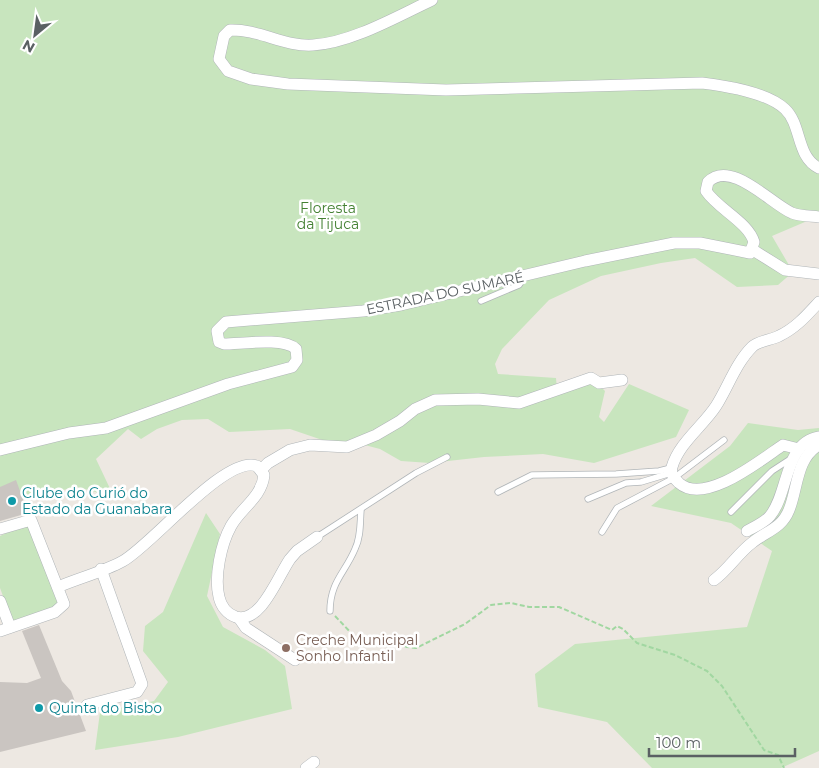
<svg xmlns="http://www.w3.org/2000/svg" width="819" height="768" font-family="Montserrat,sans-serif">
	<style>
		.green { fill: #c8e5be }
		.building { fill: #cac5c1 }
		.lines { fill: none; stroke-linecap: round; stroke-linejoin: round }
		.service-casing { stroke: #b0b5b8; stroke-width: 7 }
		.minor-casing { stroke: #b0b5b8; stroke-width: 12 }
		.path { stroke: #a1d7a1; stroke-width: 2; stroke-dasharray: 5 2.5; stroke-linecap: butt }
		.service { stroke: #fff; stroke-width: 5.5 }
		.minor { stroke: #fff; stroke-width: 11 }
		.culture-dot { fill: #0f9aa8; stroke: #fff; stroke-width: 2 }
		.education-dot { fill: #8d6e63; stroke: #fff; stroke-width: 2 }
		.labels { text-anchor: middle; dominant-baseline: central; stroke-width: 5; stroke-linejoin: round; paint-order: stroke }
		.park-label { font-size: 14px; fill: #448133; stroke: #fff }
		.street-label { font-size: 14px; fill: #5a6063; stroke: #fff }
		.culture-label { font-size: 14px; fill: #0d838f; stroke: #fff; text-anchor: start }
		.education-label { font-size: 14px; fill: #785e54; stroke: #fff; text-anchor: start }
	</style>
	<rect width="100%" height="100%" fill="#ede8e2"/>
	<g class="green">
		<polygon points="0,0 819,0 819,216 772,236 793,272 778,285 737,287 695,258 661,263 601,276 549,300 502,349 495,364 498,374 556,378 557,390 593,379 605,391 599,417 604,422 629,384 689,410 676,437 594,463 543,454 484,457 430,463 401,461 380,449 357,443 337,445 290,429 229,432 208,419 182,420 157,429 141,439 128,429 96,459 114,497 77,487 27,498 0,500"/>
		<polygon points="748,423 798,430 819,428 819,751 781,768 652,768 607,722 538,707 535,674 575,644 747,627 772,551 731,523 651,506 730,446"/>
		<polygon points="206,513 220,534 207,596 223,627 265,650 285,666 292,709 178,737 95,750 100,712 154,701 168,682 143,651 145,626 163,612"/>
		<polygon points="28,523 62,604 13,623 0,588 0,536"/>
	</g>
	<g class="building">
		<polygon points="16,480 28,513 0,521 0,487"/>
		<polygon points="39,625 62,681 71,691 86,731 0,752 0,682 27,683 41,678 22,631"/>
	</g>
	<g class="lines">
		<defs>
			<g id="service">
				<polyline points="481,301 519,285 525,276"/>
				<polyline points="498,492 532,475 616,474 659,471 671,468"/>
				<polyline points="588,499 626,483 641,482 671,473"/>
				<polyline points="731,512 772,471 792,458"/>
				<polyline points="602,532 617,508 674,478 724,440"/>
				<polyline points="317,537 416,473 447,457"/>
				<path d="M330,611C330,582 345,573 355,549C361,537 360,523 361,510"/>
			</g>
			<g id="minor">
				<path d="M432,0C398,16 351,43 313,45C285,47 259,29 230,30L224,36L219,59L228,71L251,79L288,84L446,90L702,83C726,86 767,92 785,109C802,125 796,157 819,168"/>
				<polyline points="753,250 785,270 819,274"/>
				<path d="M799,449L783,445C762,459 705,506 679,483C674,478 670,474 672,467C679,443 703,426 716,406C728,387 736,363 752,347C758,341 771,340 779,336C796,328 807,315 819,302"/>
				<path d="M0,450L69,433L106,428L228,384L292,367L297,360L296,349C283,337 241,344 224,344L219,342L217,331L226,322L363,311L401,305L585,261L674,243H700L750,253L754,242C748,222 718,209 706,191L708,182C731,159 771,204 792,213C800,216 811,216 819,217"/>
				<polyline points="261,470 268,463 290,450 310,445 347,447 376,435 400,421 415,409 435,400 478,399 519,403 591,378 599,383 622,380"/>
				<polyline points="0,529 31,520 64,604 55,612 0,631"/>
				<path d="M747,531C754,527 764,523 770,516C789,493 784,443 819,437"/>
				<path d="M714,580C729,569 738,553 753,542C767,531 782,528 789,510C798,488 796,458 819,445"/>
				<path d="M58,587C79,578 103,572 123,561C152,545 226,454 257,466L264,475C262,497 241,508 231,526C221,544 214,577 219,597C221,606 227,614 236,617C261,624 278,576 290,559L297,551L317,537"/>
				<polyline points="0,601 10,627"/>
				<polyline points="239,618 246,628 295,660"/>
				<polyline points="87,705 137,692 142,684 101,569"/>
				<polyline points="306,768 314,762"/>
			</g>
		</defs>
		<use href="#service" class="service-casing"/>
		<use href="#minor" class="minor-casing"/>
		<polyline class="path" points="335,616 355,637 363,642 384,637 407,647 416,648 465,624 491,605 511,603 529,607 559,607 612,630 617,626 623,629 637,643 675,655 707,671 722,686 764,750 778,755 784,768"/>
		<use href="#service" class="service"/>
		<use href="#minor" class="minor"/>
	</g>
	<g class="culture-dot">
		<circle cx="12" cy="501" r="5"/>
		<circle cx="39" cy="708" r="5"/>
	</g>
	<circle class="education-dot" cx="286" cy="648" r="5"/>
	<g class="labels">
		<g class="park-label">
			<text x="328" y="208">Floresta<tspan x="328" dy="16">da Tijuca</tspan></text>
		</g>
		<g class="street-label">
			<text transform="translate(445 293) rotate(-12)">ESTRADA DO SUMARÉ</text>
		</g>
		<g class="culture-label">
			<text x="22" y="493">Clube do Curió do<tspan x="22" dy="16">Estado da Guanabara</tspan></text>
			<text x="49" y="708">Quinta do Bisbo</text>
		</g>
		<g class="education-label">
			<text x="296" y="640">Creche Municipal<tspan x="296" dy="16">Sonho Infantil</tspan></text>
		</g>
	</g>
	<g transform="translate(35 35) rotate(209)" stroke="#ffffff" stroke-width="4" paint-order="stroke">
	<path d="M0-4L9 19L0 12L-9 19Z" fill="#5a6063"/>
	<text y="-8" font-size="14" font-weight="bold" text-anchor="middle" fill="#5a6063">N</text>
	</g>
	<path d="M649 748v8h146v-8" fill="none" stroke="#5a6063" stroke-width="2.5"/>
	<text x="656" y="748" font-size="15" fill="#5a6063" stroke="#ffffff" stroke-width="4" paint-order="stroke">100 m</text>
</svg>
